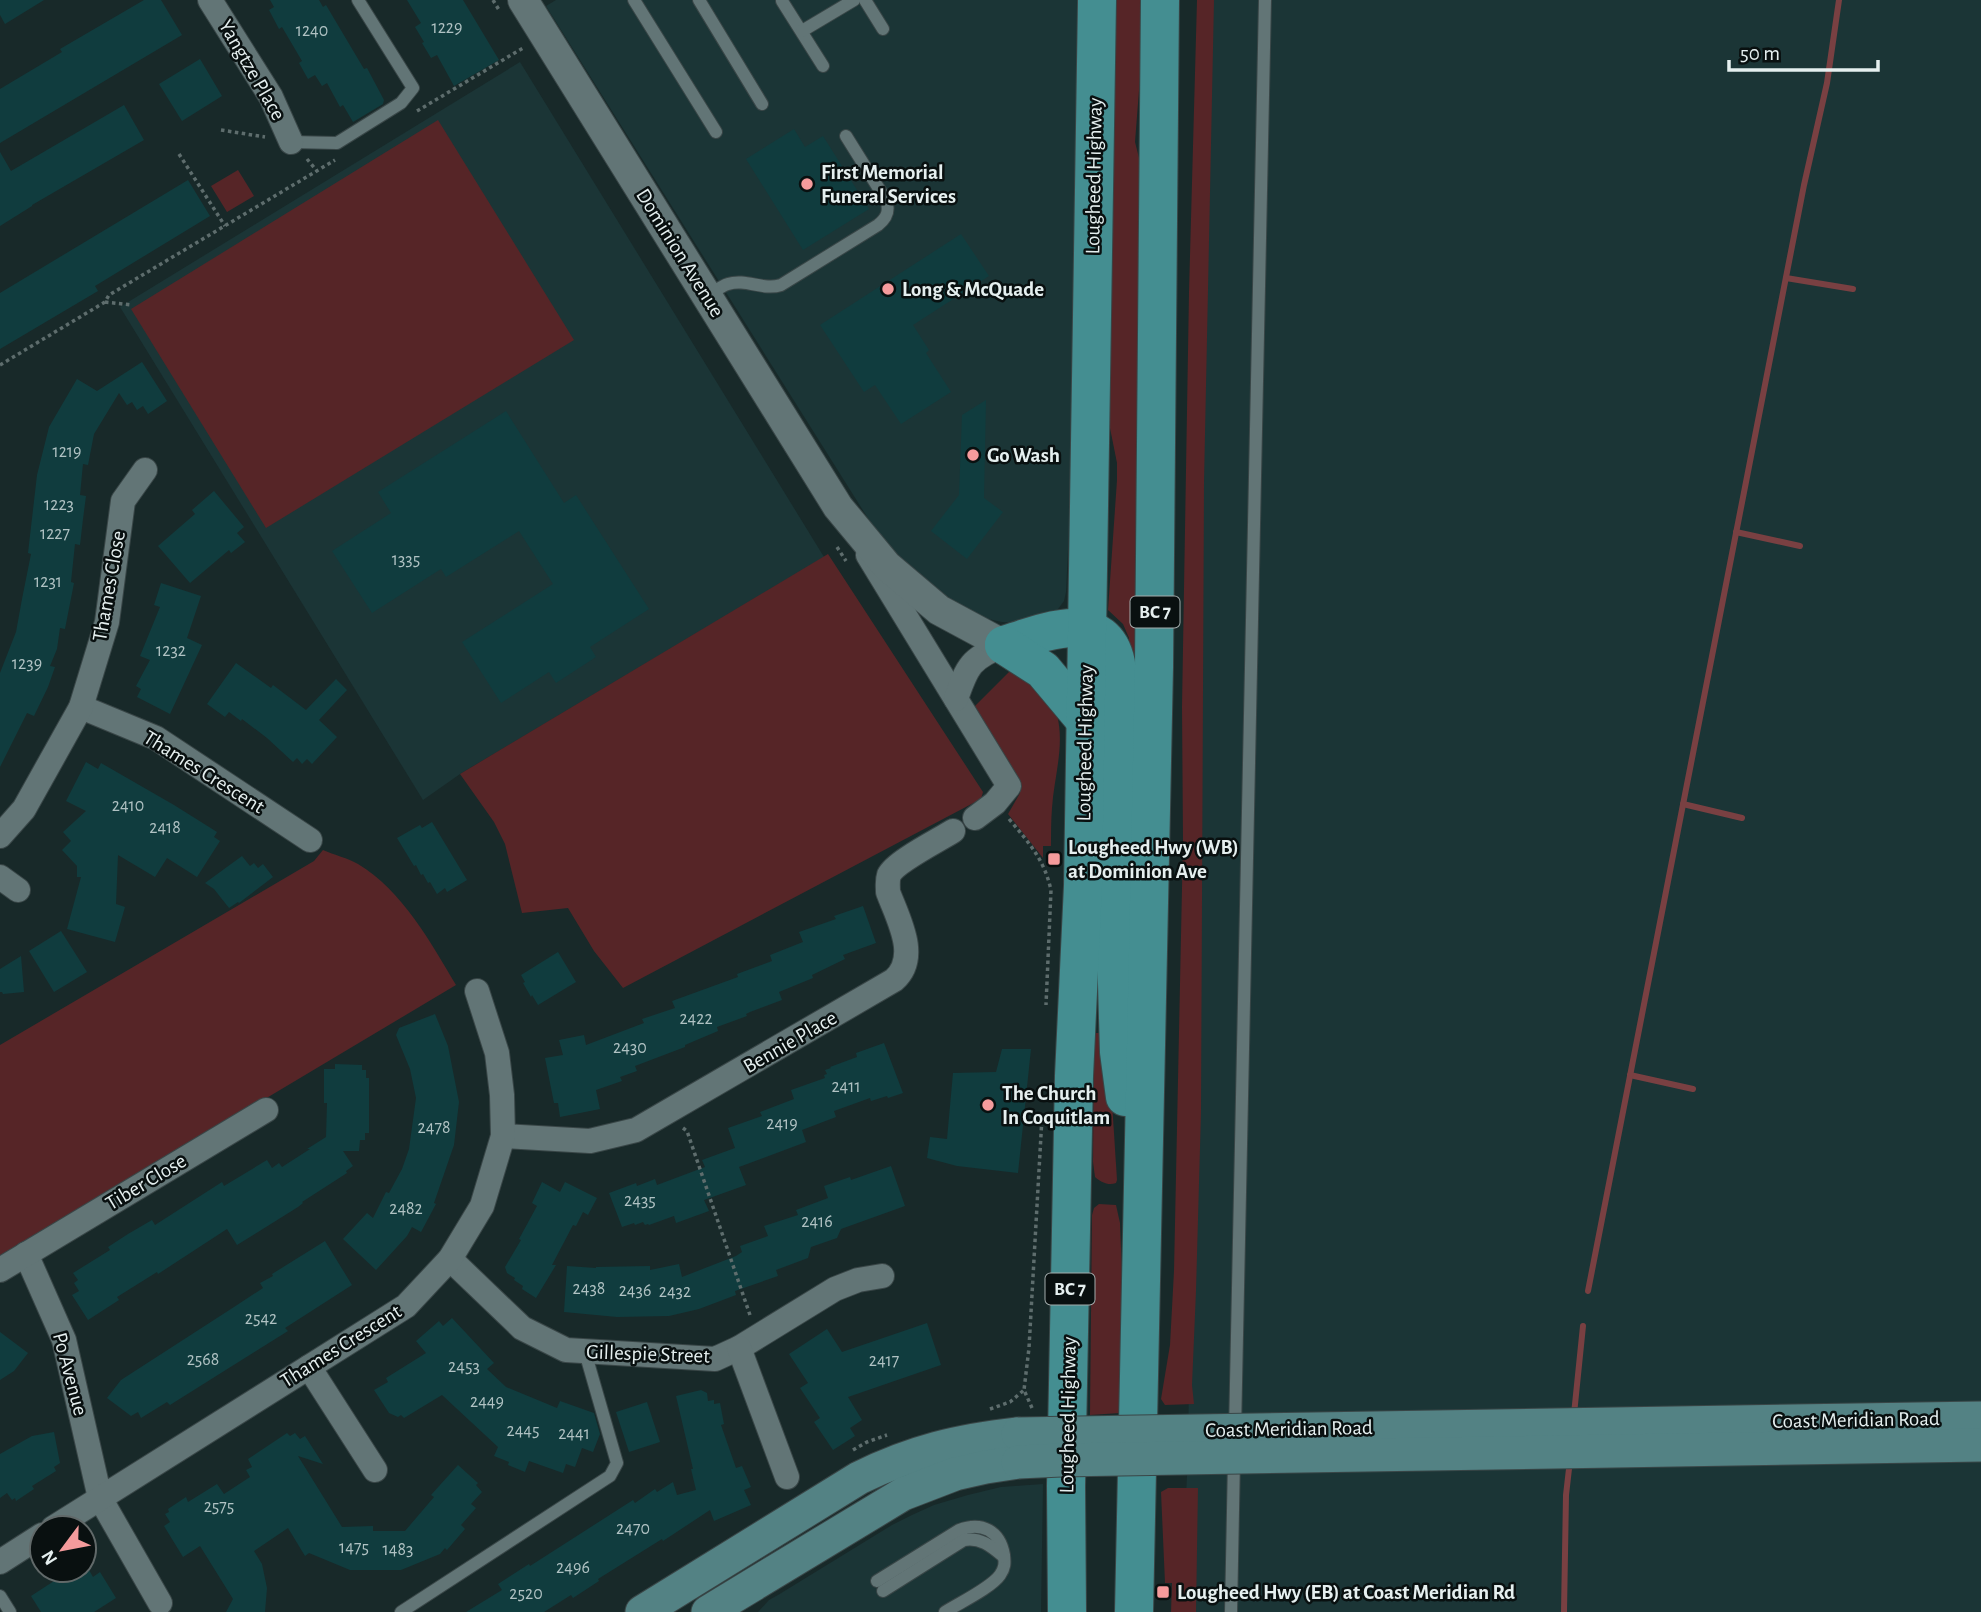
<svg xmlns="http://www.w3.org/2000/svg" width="1981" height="1612" font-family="'Alegreya Sans',sans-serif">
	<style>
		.built { fill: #1b3536 }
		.green { fill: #562527 }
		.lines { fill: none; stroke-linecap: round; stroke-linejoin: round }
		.stream { stroke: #794042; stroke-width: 6 }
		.building { fill: #103c3e }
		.service-casing { stroke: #394647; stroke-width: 14 }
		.minor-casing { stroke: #394647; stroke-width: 26 }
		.tertiary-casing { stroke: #394647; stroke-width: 32 }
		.secondary-casing { stroke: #394647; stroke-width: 35 }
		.primary-casing { stroke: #394647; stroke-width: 40 }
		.path { stroke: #5e6d6d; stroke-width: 3.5; stroke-dasharray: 3.5 3.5; stroke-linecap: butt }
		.service { stroke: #627576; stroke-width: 12 }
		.minor { stroke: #627576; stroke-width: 24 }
		.tertiary { stroke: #627576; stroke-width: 30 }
		.secondary { stroke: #538284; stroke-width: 33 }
		.primary { stroke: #448e91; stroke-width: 38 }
		.secondary-bridge-casing { stroke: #394647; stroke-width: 35; stroke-linecap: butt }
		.secondary-bridge { stroke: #538284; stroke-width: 33 }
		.poi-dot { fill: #f59b9c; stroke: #091010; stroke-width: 2.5 }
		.labels { text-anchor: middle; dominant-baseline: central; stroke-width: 5; stroke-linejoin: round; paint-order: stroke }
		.number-label { font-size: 18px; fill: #b0c2c3 }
		.shield { fill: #091010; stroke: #a3acac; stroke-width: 2 }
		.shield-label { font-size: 19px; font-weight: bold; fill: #e5efef }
		.street-label { font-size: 21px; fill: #e5efef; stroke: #091010 }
		.poi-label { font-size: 21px; font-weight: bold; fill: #e5efef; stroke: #091010; text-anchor: start }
	</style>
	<rect width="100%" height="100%" fill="#182929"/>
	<g class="built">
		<polygon points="556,0 1077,0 1072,467 1066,592 1064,601 1058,609 1054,612 1017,623 1002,622 984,618 959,606 919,580 881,539 546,6"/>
		<polygon points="1206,0 1981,0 1981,1612 1180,1612 1188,1457"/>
		<polygon points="520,62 824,557 460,774 423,800 120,307"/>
		<polygon points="1043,1484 1041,1612 758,1612 769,1600 778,1595 892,1525 912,1515 934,1505 968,1495 1001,1487"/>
	</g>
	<g class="green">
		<polygon points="1110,0 1146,0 1135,142 1148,194 1135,1008 1124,969 1129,638 1123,624 1108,610 1117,480 1117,463 1107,413"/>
		<polygon points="1197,0 1214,0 1204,483 1201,1112 1196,1291 1192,1385 1194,1404 1165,1405 1161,1399 1170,1345 1174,1271 1183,840 1182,707 1189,292"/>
		<polygon points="438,120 574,340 266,528 131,309"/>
		<polygon points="238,170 254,196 227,212 211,186"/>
		<polygon points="828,554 983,792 981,799 623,988 594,951 568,908 522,913 505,844 494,822 460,774"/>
		<path d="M1012,669C1024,678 1053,701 1057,715C1065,746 1054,777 1052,808C1051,820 1051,833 1051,846H1043V858L1008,814L1020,793L1019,785L972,709Z"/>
		<path d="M323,850C334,855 348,858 358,864C402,890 431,943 456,985L0,1257V1045L314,861Z"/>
		<path d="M1094,1033H1104L1108,1040L1117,1180L1116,1183C1108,1186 1101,1182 1095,1177L1093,1162Z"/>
		<polygon points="1099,1204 1116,1205 1120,1223 1122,1274 1120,1413 1090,1415 1092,1215 1094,1208"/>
		<polygon points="1168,1488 1198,1488 1196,1612 1171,1612 1172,1583 1165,1583 1161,1492"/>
	</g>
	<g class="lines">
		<g class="stream">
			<polyline points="1786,278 1853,289"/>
			<polyline points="1736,532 1800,546"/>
			<polyline points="1683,804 1742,818"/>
			<polyline points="1630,1075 1693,1089"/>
			<polyline points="1588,1291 1804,185 1827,83 1839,0"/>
			<polyline points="1574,1414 1583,1326"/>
			<polyline points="1564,1612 1566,1495 1570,1460"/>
		</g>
	</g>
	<g class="building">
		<polygon points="0,0 44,0 5,24 0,15"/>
		<polygon points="144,0 161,0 182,35 0,143 0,89 62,52 60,49"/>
		<polygon points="270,0 319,0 323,7 326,5 364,69 367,68 384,100 383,104 353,122 343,105 340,107 327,83 322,86 315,75 308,79 299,63 302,61 282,27 279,29 269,10 274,7"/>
		<polygon points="407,0 463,0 499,60 454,86 437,55 431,58 422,43 424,42 415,27 421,23"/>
		<polygon points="200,59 222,96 182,121 159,84"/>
		<polygon points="124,105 144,140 32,205 32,206 0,226 0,152 11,171"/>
		<polygon points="794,129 805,147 823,136 869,209 803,250 746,159"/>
		<polygon points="188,180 210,216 95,286 98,291 0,349 0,293"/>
		<polygon points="961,234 989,276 913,325 929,350 926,353 951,392 901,424 875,385 864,392 820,325"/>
		<polygon points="142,362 167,401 148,414 143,406 137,410 132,402 127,405 119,393 94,434 88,465 83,464 80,495 86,496 83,519 80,545 75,544 71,582 74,583 65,629 60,628 57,649 50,666 55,667 48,687 34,716 27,713 0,767 0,673 16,632 22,599 31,554 28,553 37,475 49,427 77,379 97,391"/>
		<polygon points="986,400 984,498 1003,512 967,559 931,531 959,495 962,415"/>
		<polygon points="506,411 564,503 576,495 649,609 590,647 596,657 556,683 549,672 501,703 462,642 553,584 519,531 446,577 441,569 372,613 332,551 391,513 378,492"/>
		<polygon points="214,491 244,527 237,533 245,542 231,553 229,550 190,583 158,546 195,514 192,510"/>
		<polygon points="161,583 201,596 187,638 202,645 170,714 137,697 141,689 136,686 150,660 140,656 160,607 154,605"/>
		<polygon points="236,663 271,688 273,685 306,710 336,679 347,690 319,720 337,737 312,764 307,759 302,764 297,758 293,762 267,738 242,719 241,721 229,712 225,717 207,704"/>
		<polygon points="86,762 98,769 101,763 174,805 217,832 214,837 220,841 197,877 167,858 155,877 118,855 116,904 125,907 115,942 67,929 81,877 77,877 77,866 62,850 71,841 63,832 86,811 66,801"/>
		<polygon points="432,822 467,880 447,892 445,888 437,894 430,882 428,883 423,874 421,875 416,865 414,866 397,838 420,825 422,828"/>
		<polygon points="242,856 250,866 254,863 258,868 263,864 273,877 239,903 238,902 229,908 214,889 205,883"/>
		<polygon points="863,906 876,943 843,955 845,959 812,975 813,978 779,992 782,1000 750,1012 746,1014 747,1016 717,1027 718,1031 685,1045 685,1047 635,1066 637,1071 620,1077 622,1081 596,1090 600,1109 560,1117 558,1103 554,1103 545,1058 563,1055 559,1040 584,1035 586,1045 644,1023 642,1019 675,1008 672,1001 738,977 737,974 772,961 770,955 803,942 799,932 836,919 834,916"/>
		<polygon points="61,931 87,972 54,992 29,951"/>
		<polygon points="558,952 576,982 538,1005 532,995 531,997 523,983 525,982 521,975"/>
		<polygon points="21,956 24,992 3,994 2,992 0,992 0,969"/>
		<polygon points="435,1014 448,1046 459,1102 454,1145 434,1203 436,1204 421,1232 412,1227 407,1236 376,1270 343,1239 367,1213 373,1218 386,1192 389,1193 402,1169 409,1149 416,1098 410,1069 396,1035 399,1028"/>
		<polygon points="884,1043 903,1093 888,1098 887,1096 871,1101 870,1098 834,1111 836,1117 802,1130 806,1142 739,1167 746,1185 704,1200 709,1211 676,1223 674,1216 649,1225 648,1224 645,1225 643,1222 635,1225 634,1223 622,1227 609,1193 636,1183 637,1186 655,1179 657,1185 705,1167 702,1160 735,1148 728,1128 762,1116 760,1112 794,1099 791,1090 825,1078 824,1075 827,1074 825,1070 831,1068 830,1067 857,1057 856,1053"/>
		<polygon points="1002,1049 1031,1049 1018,1173 957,1166 927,1158 930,1137 947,1139 953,1073 996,1072"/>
		<polygon points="335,1064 362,1065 362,1070 366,1070 366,1078 369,1078 369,1133 365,1133 365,1140 360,1140 359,1151 343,1151 353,1166 346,1171 347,1173 302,1202 303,1203 298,1207 237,1245 227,1229 158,1274 157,1272 117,1297 119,1300 88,1320 72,1295 79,1291 74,1283 78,1280 73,1273 110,1250 108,1247 128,1234 152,1220 155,1225 222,1182 224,1186 267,1160 272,1168 279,1163 282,1167 310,1149 307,1149 326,1137 327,1103 324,1103 324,1069 335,1069"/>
		<polygon points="891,1166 905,1206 841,1229 837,1238 811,1247 808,1258 776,1270 778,1276 735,1291 736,1295 699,1309 669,1316 617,1317 564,1312 567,1266 596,1268 596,1267 650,1266 650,1270 679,1264 682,1277 736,1256 742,1252 740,1246 768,1236 764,1226 798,1215 796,1210 828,1198 824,1186 850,1177 851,1180"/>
		<polygon points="542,1182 560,1192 565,1182 597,1198 588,1215 583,1212 576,1226 573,1225 552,1265 556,1265 536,1298 522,1289 523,1286 514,1280 515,1278 507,1273 505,1267 521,1240 519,1239 537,1206 532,1203"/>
		<polygon points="325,1241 352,1285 285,1328 288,1331 170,1405 167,1402 141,1418 138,1412 131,1416 107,1398 121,1380 234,1307 263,1288 260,1283 273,1276 272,1274"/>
		<polygon points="452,1318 494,1363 487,1369 506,1387 557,1408 560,1401 594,1413 600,1434 593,1452 582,1448 575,1467 566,1464 563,1473 529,1461 525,1472 508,1465 509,1462 494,1456 498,1447 442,1395 404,1418 401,1415 398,1417 389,1413 374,1390 388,1382 386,1378 426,1353 416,1341 439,1321 443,1326"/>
		<polygon points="927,1323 941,1365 848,1397 862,1420 850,1428 855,1436 833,1450 814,1422 820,1418 800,1388 808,1383 789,1354 827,1329 842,1352"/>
		<polygon points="0,1332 28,1353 14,1371 0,1380"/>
		<polygon points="701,1390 707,1393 708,1401 714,1400 714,1404 720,1403 724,1424 721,1425 736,1468 742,1466 751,1487 744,1490 751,1505 714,1521 710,1510 663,1541 662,1539 598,1579 599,1581 573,1598 571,1595 544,1612 466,1612 502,1590 498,1584 529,1564 530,1566 633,1500 635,1503 655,1489 657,1492 673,1482 677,1495 696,1490 691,1469 693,1469 676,1396"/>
		<polygon points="647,1402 660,1442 629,1452 616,1412"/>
		<polygon points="54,1432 60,1463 54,1467 56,1471 32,1486 34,1489 16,1501 15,1498 12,1500 7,1493 0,1498 0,1454 32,1436"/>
		<polygon points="287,1433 290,1436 295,1433 300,1439 305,1436 323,1464 298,1456 342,1527 373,1526 373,1531 405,1531 434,1497 431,1495 458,1465 478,1483 476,1485 482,1492 471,1504 476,1508 461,1525 465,1529 447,1550 445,1548 440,1554 401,1570 350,1570 309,1553 305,1556 288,1528 254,1551 262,1564 267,1588 265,1612 226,1612 233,1599 200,1546 183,1557 164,1526 170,1522 165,1514 169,1512 168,1509 186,1497 188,1502 217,1484 224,1494 250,1477 246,1470 252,1467 248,1459"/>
		<polygon points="71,1570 89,1570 93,1577 100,1572 116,1598 94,1612 41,1612 31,1596"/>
	</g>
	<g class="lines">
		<defs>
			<g id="service">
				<polyline points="634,0 716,132"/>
				<polyline points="699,0 762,104"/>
				<polyline points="865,0 883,29"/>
				<polyline points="782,1 823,66"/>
				<polyline points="802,31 854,0"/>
				<polyline points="291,142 337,143 401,103 413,88 358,0"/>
				<path d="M707,296C714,292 721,286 728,284C746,278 763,291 781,285L878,225C887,218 890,211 886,200L846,136"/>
				<polyline points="1235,1431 1265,0"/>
				<path d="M877,1581L959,1530C982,1521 1000,1531 1004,1555C1005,1563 1005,1568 1000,1575C991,1588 959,1603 945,1612"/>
				<path d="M883,1591L964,1540C981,1537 992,1547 1004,1557"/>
				<polyline points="0,1596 10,1612"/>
				<polyline points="401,1612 610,1476 617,1463 585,1352"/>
				<polyline points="1231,1612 1234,1460"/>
			</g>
			<g id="minor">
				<polyline points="210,0 271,97 291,142"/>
				<polyline points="868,555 1009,786 995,803 975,818"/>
				<path d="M956,699C967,666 971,658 1004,645"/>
				<polyline points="81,707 156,738 310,840"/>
				<polyline points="0,836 24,809 81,707 107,622 123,501 145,470"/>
				<polyline points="0,877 18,890"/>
				<path d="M503,1136L590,1141L636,1130L894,980C920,957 898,919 888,892C888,886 887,881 889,875C895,862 939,840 953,831"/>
				<polyline points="26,1254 64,1340 100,1498 160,1603"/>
				<polyline points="450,1259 522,1328 566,1350 715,1359 739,1348 835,1289 858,1280 882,1276"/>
				<polyline points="0,1270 266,1110"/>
				<polyline points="739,1348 787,1477"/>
				<polyline points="309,1367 375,1470"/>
				<polyline points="53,1528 406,1306 450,1259 482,1206 503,1136 502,1095 497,1053 477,991"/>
				<polyline points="0,1562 42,1535"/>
			</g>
			<polyline id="tertiary" points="523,0 838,507 887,566 939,610 1004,645"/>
			<g id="secondary">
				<path d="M642,1612L859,1478C914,1451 957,1441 1018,1434"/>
				<polyline points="708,1612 903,1494 955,1474 986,1467 1018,1462"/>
			</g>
			<g id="primary">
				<path d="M1004,645C1042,633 1104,606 1116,663V949L1119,1052L1125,1097"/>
				<polyline points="1004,645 1043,670 1084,719"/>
				<polyline points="1067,1612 1066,1486 1074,1076 1083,886 1097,0"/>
				<polyline points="1134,1612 1154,667 1160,0"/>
			</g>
		</defs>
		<use href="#service" class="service-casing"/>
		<use href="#minor" class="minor-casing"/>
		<use href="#tertiary" class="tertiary-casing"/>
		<use href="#secondary" class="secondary-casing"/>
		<use href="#primary" class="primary-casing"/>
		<g class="path">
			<polyline points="493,0 499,10"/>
			<polyline points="417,111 523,48"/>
			<polyline points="221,130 265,137"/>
			<polyline points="179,154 225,226"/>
			<polyline points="307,159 317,171"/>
			<polyline points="105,302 132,305"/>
			<polyline points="0,365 105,302 109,295 335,160"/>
			<polyline points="837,547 846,561"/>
			<path d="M1009,819C1029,843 1044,859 1051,890L1046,1005"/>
			<polyline points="683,1128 687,1131 751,1318"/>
			<polyline points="1032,1408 1024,1390 1029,1348 1042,1117"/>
			<polyline points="990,1409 1010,1402 1024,1390"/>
			<polyline points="853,1450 867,1442 887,1435"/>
		</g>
		<use href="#service" class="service"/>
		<use href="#minor" class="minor"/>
		<use href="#tertiary" class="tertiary"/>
		<use href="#secondary" class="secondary"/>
		<use href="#primary" class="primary"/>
		<defs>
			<g id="secondary-bridge">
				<polyline points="1018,1434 1981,1418"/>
				<polyline points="1018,1462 1061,1460 1981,1445"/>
			</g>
		</defs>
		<use href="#secondary-bridge" class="secondary-bridge-casing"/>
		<use href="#secondary-bridge" class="secondary-bridge"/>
	</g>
	<g class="poi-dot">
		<circle cx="807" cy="184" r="7"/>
		<circle cx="888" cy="289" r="7"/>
		<circle cx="973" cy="455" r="7"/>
		<rect x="1047" y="852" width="14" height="14" rx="3.5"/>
		<circle cx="988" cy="1105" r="7"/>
		<rect x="1156" y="1585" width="14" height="14" rx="3.5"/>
	</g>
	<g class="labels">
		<g class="number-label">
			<text x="447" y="28">1229</text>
			<text x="312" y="31">1240</text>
			<text x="67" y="452">1219</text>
			<text x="59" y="505">1223</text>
			<text x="55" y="534">1227</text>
			<text x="406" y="560">1335</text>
			<text x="48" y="582">1231</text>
			<text x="171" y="651">1232</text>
			<text x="27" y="664">1239</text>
			<text x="128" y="806">2410</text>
			<text x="165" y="828">2418</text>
			<text x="696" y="1019">2422</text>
			<text x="630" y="1048">2430</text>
			<text x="846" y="1087">2411</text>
			<text x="782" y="1124">2419</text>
			<text x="434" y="1128">2478</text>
			<text x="640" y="1201">2435</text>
			<text x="406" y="1209">2482</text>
			<text x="817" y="1222">2416</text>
			<text x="589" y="1289">2438</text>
			<text x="635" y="1291">2436</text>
			<text x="675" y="1292">2432</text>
			<text x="261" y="1319">2542</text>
			<text x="203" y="1360">2568</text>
			<text x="884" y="1361">2417</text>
			<text x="464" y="1367">2453</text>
			<text x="487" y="1402">2449</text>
			<text x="523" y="1431">2445</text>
			<text x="574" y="1434">2441</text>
			<text x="219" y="1507">2575</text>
			<text x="633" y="1529">2470</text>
			<text x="354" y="1548">1475</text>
			<text x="398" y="1550">1483</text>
			<text x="573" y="1568">2496</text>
			<text x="526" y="1594">2520</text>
		</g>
		<g class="shield">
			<rect x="1130.5" y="596.5" width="49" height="31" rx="5"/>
			<rect x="1045.5" y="1273.5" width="49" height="31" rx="5"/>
		</g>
		<g class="shield-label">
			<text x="1155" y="612">BC 7</text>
			<text x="1070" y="1289">BC 7</text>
		</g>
		<g class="street-label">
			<text transform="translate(252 70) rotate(60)">Yangtze Place</text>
			<text transform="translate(1094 176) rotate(-89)">Lougheed Highway</text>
			<text transform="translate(680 253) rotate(58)">Dominion Avenue</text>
			<text transform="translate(109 586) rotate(-80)">Thames Close</text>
			<text transform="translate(1085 743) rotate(-89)">Lougheed Highway</text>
			<text transform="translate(204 772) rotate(32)">Thames Crescent</text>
			<text transform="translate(790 1042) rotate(-30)">Bennie Place</text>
			<text transform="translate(146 1182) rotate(-31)">Tiber Close</text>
			<text transform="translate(341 1346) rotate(-32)">Thames Crescent</text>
			<text transform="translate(648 1354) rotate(2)">Gillespie Street</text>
			<text transform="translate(70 1374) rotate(75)">Po Avenue</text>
			<text transform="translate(1068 1415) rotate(-89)">Lougheed Highway</text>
			<text transform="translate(1856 1420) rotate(-1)">Coast Meridian Road</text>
			<text transform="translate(1289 1429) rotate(-1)">Coast Meridian Road</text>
		</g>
		<g class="poi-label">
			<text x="821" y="172">First Memorial<tspan x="821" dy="24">Funeral Services</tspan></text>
			<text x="902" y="289">Long &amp; McQuade</text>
			<text x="987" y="455">Go Wash</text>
			<text x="1068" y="847">Lougheed Hwy (WB)<tspan x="1068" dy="24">at Dominion Ave</tspan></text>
			<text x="1002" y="1093">The Church<tspan x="1002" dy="24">In Coquitlam</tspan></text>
			<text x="1177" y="1592">Lougheed Hwy (EB) at Coast Meridian Rd</text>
		</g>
	</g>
	<g transform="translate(63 1549) rotate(238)"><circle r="33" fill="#091010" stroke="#616969" stroke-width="2"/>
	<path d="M0-5L12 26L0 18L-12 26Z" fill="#f59b9c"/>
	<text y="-10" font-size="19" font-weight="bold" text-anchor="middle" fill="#e5efef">N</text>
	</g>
	<path d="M1729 60v10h149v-10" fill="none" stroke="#e5efef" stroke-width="3.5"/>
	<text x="1740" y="60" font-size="21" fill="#e5efef" stroke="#091010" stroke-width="5" paint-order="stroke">50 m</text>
</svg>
